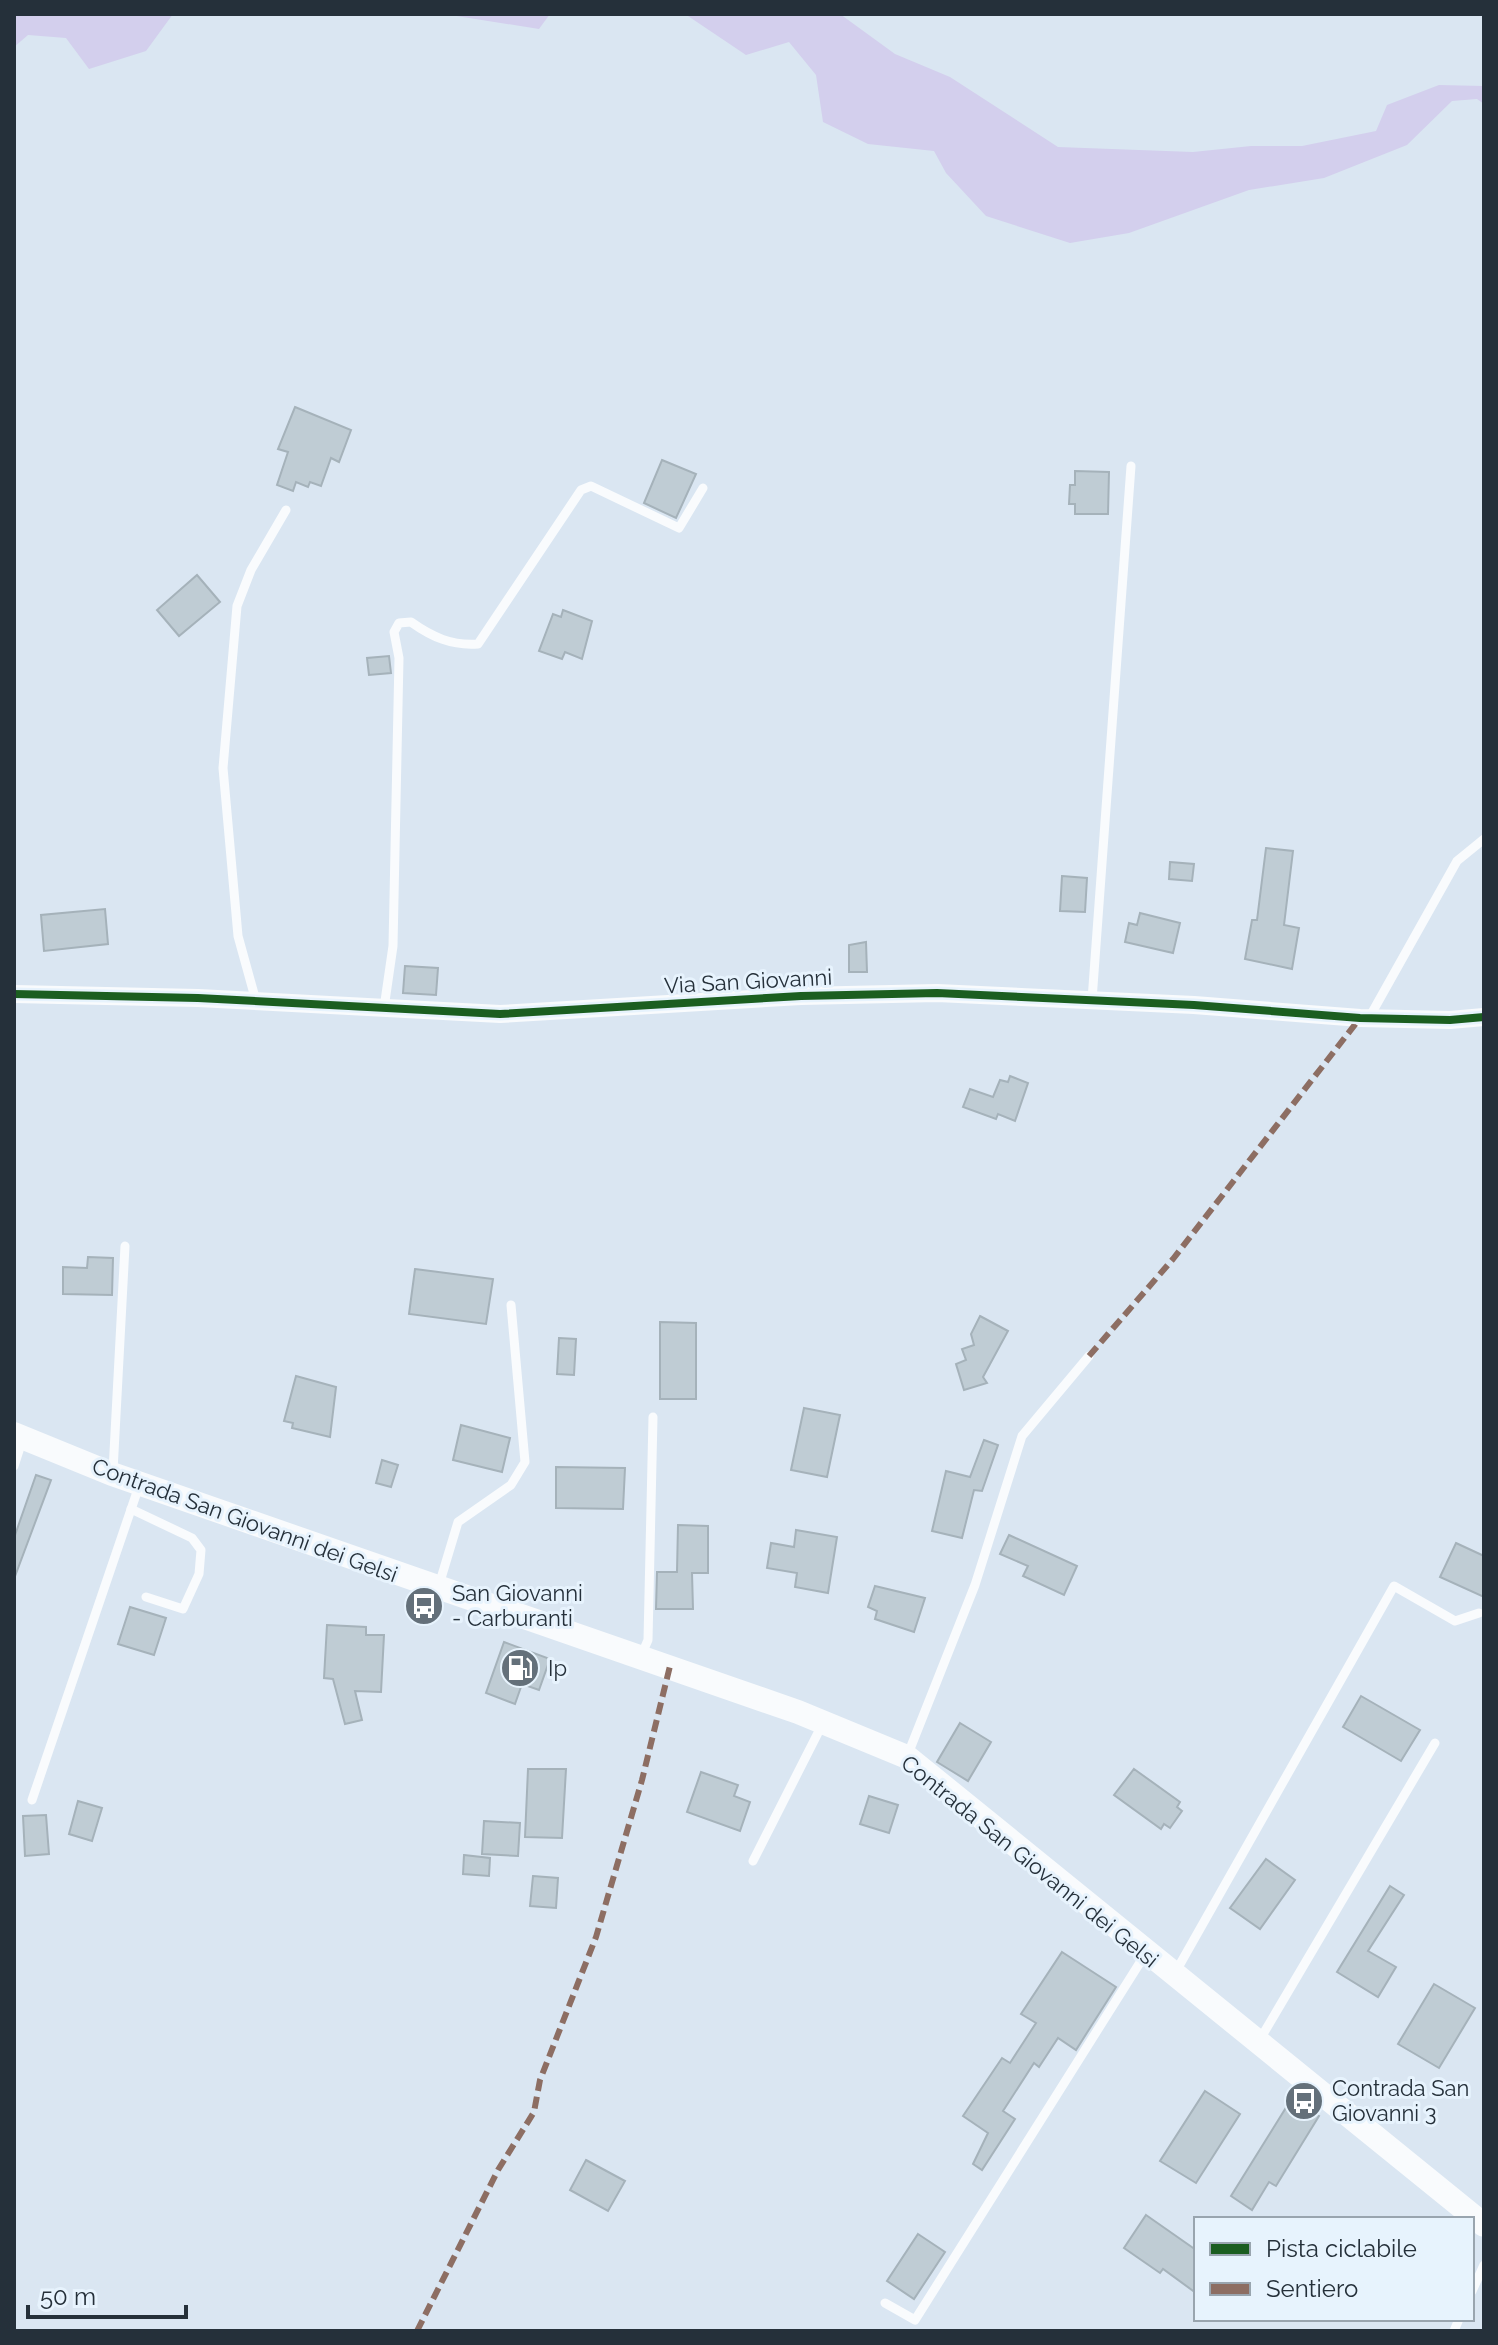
<svg xmlns="http://www.w3.org/2000/svg" width="1498" height="2345" font-family="Raleway,sans-serif">
	<style>
		.green { fill: #d3cfed }
		.building { fill: #bfccd4; stroke: #a5b2ba; stroke-width: 2 }
		.lines { fill: none; stroke-linecap: round; stroke-linejoin: round }
		.service { stroke: #f9fbfd; stroke-width: 9 }
		.minor { stroke: #f9fbfd; stroke-width: 18 }
		.secondary { stroke: #f9fbfd; stroke-width: 24 }
		.quiet { stroke: #8d6e63; stroke-width: 6; stroke-dasharray: 12 6; stroke-linecap: butt }
		.cycleway-casing { stroke: #e7f3fd; stroke-width: 13 }
		.cycleway { stroke: #1b5e20; stroke-width: 8 }
		.labels { text-anchor: middle; dominant-baseline: central; stroke-width: 6; stroke-linejoin: round; paint-order: stroke }
		.street-label { font-size: 22px; fill: #25303a; stroke: #e7f3fd }
		.poi-label { font-size: 22px; fill: #25303a; stroke: #e7f3fd; text-anchor: start }
	</style>
	<rect width="100%" height="100%" fill="#dae6f2"/>
	<g class="green">
		<polygon points="14,14 173,14 146,51 89,69 66,38 28,35 14,47"/>
		<polygon points="444,14 550,14 539,29"/>
		<polygon points="685,14 840,14 895,54 950,77 1058,147 1193,152 1251,146 1302,146 1376,131 1387,105 1439,85 1484,86 1484,104 1477,99 1452,101 1407,145 1324,178 1249,190 1129,233 1070,243 986,216 946,173 934,151 868,144 823,122 816,75 789,42 746,55"/>
	</g>
	<g class="building">
		<polygon points="295,407 351,430 339,462 331,458 321,486 310,482 308,487 296,482 293,491 277,485 288,452 278,449"/>
		<polygon points="662,460 696,474 676,518 644,503"/>
		<polygon points="1075,471 1109,472 1108,514 1075,514 1075,504 1069,504 1070,485 1075,485"/>
		<polygon points="197,575 220,602 179,636 157,610"/>
		<polygon points="563,610 592,621 582,659 565,652 562,659 539,651 553,614 561,617"/>
		<polygon points="389,656 391,673 369,675 367,658"/>
		<polygon points="1266,848 1293,851 1284,925 1299,928 1292,969 1245,959 1252,920 1257,920"/>
		<polygon points="1170,862 1194,864 1192,881 1169,879"/>
		<polygon points="1062,876 1087,878 1085,912 1060,911"/>
		<polygon points="105,909 108,944 44,951 41,915"/>
		<polygon points="1140,913 1180,923 1173,953 1125,942 1129,923 1137,925"/>
		<polygon points="866,942 867,972 849,972 849,945"/>
		<polygon points="405,966 438,968 436,995 403,993"/>
		<polygon points="1010,1076 1028,1083 1015,1121 998,1114 996,1119 963,1107 970,1089 993,1097 1000,1080 1008,1082"/>
		<polygon points="88,1257 113,1258 112,1295 63,1294 63,1267 87,1268"/>
		<polygon points="415,1269 493,1279 486,1324 409,1314"/>
		<polygon points="980,1316 1008,1331 983,1377 987,1383 964,1390 956,1364 966,1360 962,1349 974,1345 971,1334"/>
		<polygon points="660,1322 696,1323 696,1399 660,1399"/>
		<polygon points="559,1338 576,1339 574,1375 557,1374"/>
		<polygon points="296,1376 336,1387 330,1437 292,1428 293,1423 284,1421"/>
		<polygon points="804,1408 840,1415 827,1477 791,1470"/>
		<polygon points="461,1425 510,1438 502,1472 453,1460"/>
		<polygon points="984,1440 998,1445 982,1491 974,1490 962,1538 932,1531 946,1471 970,1477"/>
		<polygon points="382,1460 398,1465 391,1487 376,1483"/>
		<polygon points="556,1467 625,1468 623,1509 556,1508"/>
		<polygon points="36,1475 51,1480 14,1579 14,1538"/>
		<polygon points="678,1525 708,1526 708,1573 692,1573 693,1609 656,1609 657,1572 677,1572"/>
		<polygon points="796,1530 837,1537 828,1593 795,1587 797,1573 767,1568 771,1543 794,1547"/>
		<polygon points="1009,1535 1077,1566 1064,1595 1023,1576 1028,1566 1000,1554"/>
		<polygon points="1456,1543 1484,1556 1484,1597 1440,1577"/>
		<polygon points="875,1586 925,1598 914,1632 875,1619 877,1611 868,1607"/>
		<polygon points="130,1607 166,1618 154,1655 118,1644"/>
		<polygon points="327,1625 366,1627 366,1635 384,1635 381,1692 355,1691 362,1720 345,1724 333,1679 324,1678"/>
		<polygon points="504,1642 550,1659 539,1690 522,1684 515,1704 486,1693"/>
		<polygon points="1361,1696 1420,1730 1401,1761 1343,1727"/>
		<polygon points="960,1723 991,1742 968,1781 937,1762"/>
		<polygon points="528,1769 566,1769 562,1838 525,1837"/>
		<polygon points="1134,1769 1180,1802 1177,1807 1182,1811 1170,1828 1164,1824 1161,1829 1114,1795"/>
		<polygon points="701,1772 738,1785 734,1796 750,1802 740,1831 687,1812"/>
		<polygon points="869,1796 898,1805 889,1833 860,1824"/>
		<polygon points="78,1801 102,1808 92,1841 69,1834"/>
		<polygon points="46,1815 49,1854 25,1856 23,1816"/>
		<polygon points="484,1821 520,1823 518,1856 482,1854"/>
		<polygon points="464,1855 490,1858 489,1876 463,1874"/>
		<polygon points="1266,1859 1295,1880 1260,1929 1230,1908"/>
		<polygon points="533,1876 558,1878 556,1908 530,1906"/>
		<polygon points="1390,1886 1404,1895 1368,1951 1396,1967 1378,1997 1337,1972"/>
		<polygon points="1062,1952 1116,1987 1076,2050 1058,2038 1039,2067 1034,2063 1003,2111 1015,2119 982,2170 973,2164 988,2133 963,2116 1002,2058 1010,2063 1036,2023 1021,2014"/>
		<polygon points="1434,1984 1475,2008 1439,2068 1398,2044"/>
		<polygon points="1205,2091 1240,2114 1196,2183 1160,2161"/>
		<polygon points="1292,2098 1319,2116 1276,2186 1269,2182 1252,2210 1231,2196"/>
		<polygon points="586,2160 625,2181 608,2211 570,2190"/>
		<polygon points="1146,2215 1196,2250 1196,2293 1163,2269 1160,2273 1124,2248"/>
		<polygon points="918,2234 945,2252 914,2299 887,2281"/>
	</g>
	<g class="lines">
		<g class="service">
			<polyline points="1092,1000 1131,466"/>
			<polyline points="256,1001 238,936 223,768 237,606 251,570 286,510"/>
			<path d="M384,1008L393,946L399,658L394,632L399,623L411,622C432,637 452,646 478,644L581,490L591,486L679,528L703,488"/>
			<polyline points="1369,1018 1457,861 1484,839"/>
			<polyline points="14,1466 23,1438"/>
			<polyline points="113,1471 125,1246"/>
			<polyline points="131,1509 192,1538 201,1550 199,1574 183,1609 146,1597"/>
			<polyline points="439,1585 458,1522 511,1485 525,1462 511,1305"/>
			<polyline points="641,1656 648,1640 653,1417"/>
			<polyline points="908,1754 975,1585 1022,1436 1089,1356"/>
			<polyline points="32,1800 139,1486"/>
			<polyline points="753,1861 823,1723"/>
			<polyline points="1175,1973 1394,1586 1455,1621 1479,1613"/>
			<polyline points="1259,2041 1435,1743"/>
			<polyline points="1472,2291 1484,2265"/>
			<polyline points="885,2303 915,2320 1146,1953"/>
			<polyline points="1454,2331 1459,2319"/>
		</g>
		<polyline class="minor" points="14,994 198,998 500,1014 801,996 937,993 1194,1005 1360,1018 1450,1020 1484,1017"/>
		<polyline class="secondary" points="14,1434 112,1474 798,1712 907,1757 1484,2225"/>
		<g class="quiet">
			<polyline points="1089,1356 1173,1259 1360,1018"/>
			<polyline points="417,2331 498,2170 534,2112 540,2080 596,1937 642,1780 670,1666"/>
		</g>
		<defs>
			<polyline id="cycleway" points="14,994 198,998 500,1014 801,996 937,993 1194,1005 1360,1018 1450,1020 1484,1017"/>
		</defs>
		<use href="#cycleway" class="cycleway-casing"/>
		<use href="#cycleway" class="cycleway"/>
	</g>
	<defs>
		<symbol id="bus-disc" viewBox="-11 -11 22 22"><circle r="9.5" fill="#64707a" stroke="#e7f3fd"/><path d="M-5-6H5V4H4V6H2V4H-2V6H-4V4H-5ZM-3.5-4V0h7V-4ZM-3.5 1.2v1.5H-2V1.2ZM2 1.2v1.5H3.5V1.2Z" fill="#fff"/></symbol>
		<symbol id="fuel-disc" viewBox="-11 -11 22 22"><circle r="9.5" fill="#64707a" stroke="#e7f3fd"/><path d="M-5.5-6h7V0h2V4h1.3V-2.5L3-4.5l.8-.8L6-3V5H2.5V1h-1V6h-7ZM-4.2-4.7v3.2H.2V-4.7Z" fill="#fff"/></symbol>
	</defs>
	<g fill-rule="evenodd">
		<use href="#bus-disc" x="402" y="1584" width="44" height="44"/>
		<use href="#fuel-disc" x="498" y="1646" width="44" height="44"/>
		<use href="#bus-disc" x="1282" y="2079" width="44" height="44"/>
	</g>
	<g class="labels">
		<g class="street-label">
			<text transform="translate(748 981) rotate(-3)">Via San Giovanni</text>
			<text transform="translate(245 1520) rotate(20)">Contrada San Giovanni dei Gelsi</text>
			<text transform="translate(1030 1861) rotate(39)">Contrada San Giovanni dei Gelsi</text>
		</g>
		<g class="poi-label">
			<text x="452" y="1593">San Giovanni<tspan x="452" dy="25">- Carburanti</tspan></text>
			<text x="548" y="1668">Ip</text>
			<text x="1332" y="2088">Contrada San<tspan x="1332" dy="25">Giovanni 3</tspan></text>
		</g>
	</g>
	<rect width="1498" height="2345" fill="none" stroke="#25303a" stroke-width="32"/>
	<rect x="1194" y="2217" width="280" height="104" fill="#e7f3fd" stroke="#99a5af" stroke-width="2"/>
	<rect x="1210" y="2243" width="40" height="12" fill="#1b5e20" stroke="#99a5af" stroke-width="2"/>
	<text x="1266" y="2257" font-size="24" fill="#25303a">Pista ciclabile</text>
	<rect x="1210" y="2283" width="40" height="12" fill="#8d6e63" stroke="#99a5af" stroke-width="2"/>
	<text x="1266" y="2297" font-size="24" fill="#25303a">Sentiero</text>
	<path d="M28 2305v12h158v-12" fill="none" stroke="#25303a" stroke-width="4"/>
	<text x="40" y="2305" font-size="24" fill="#25303a" stroke="#e7f3fd" stroke-width="6" paint-order="stroke">50 m</text>
</svg>
